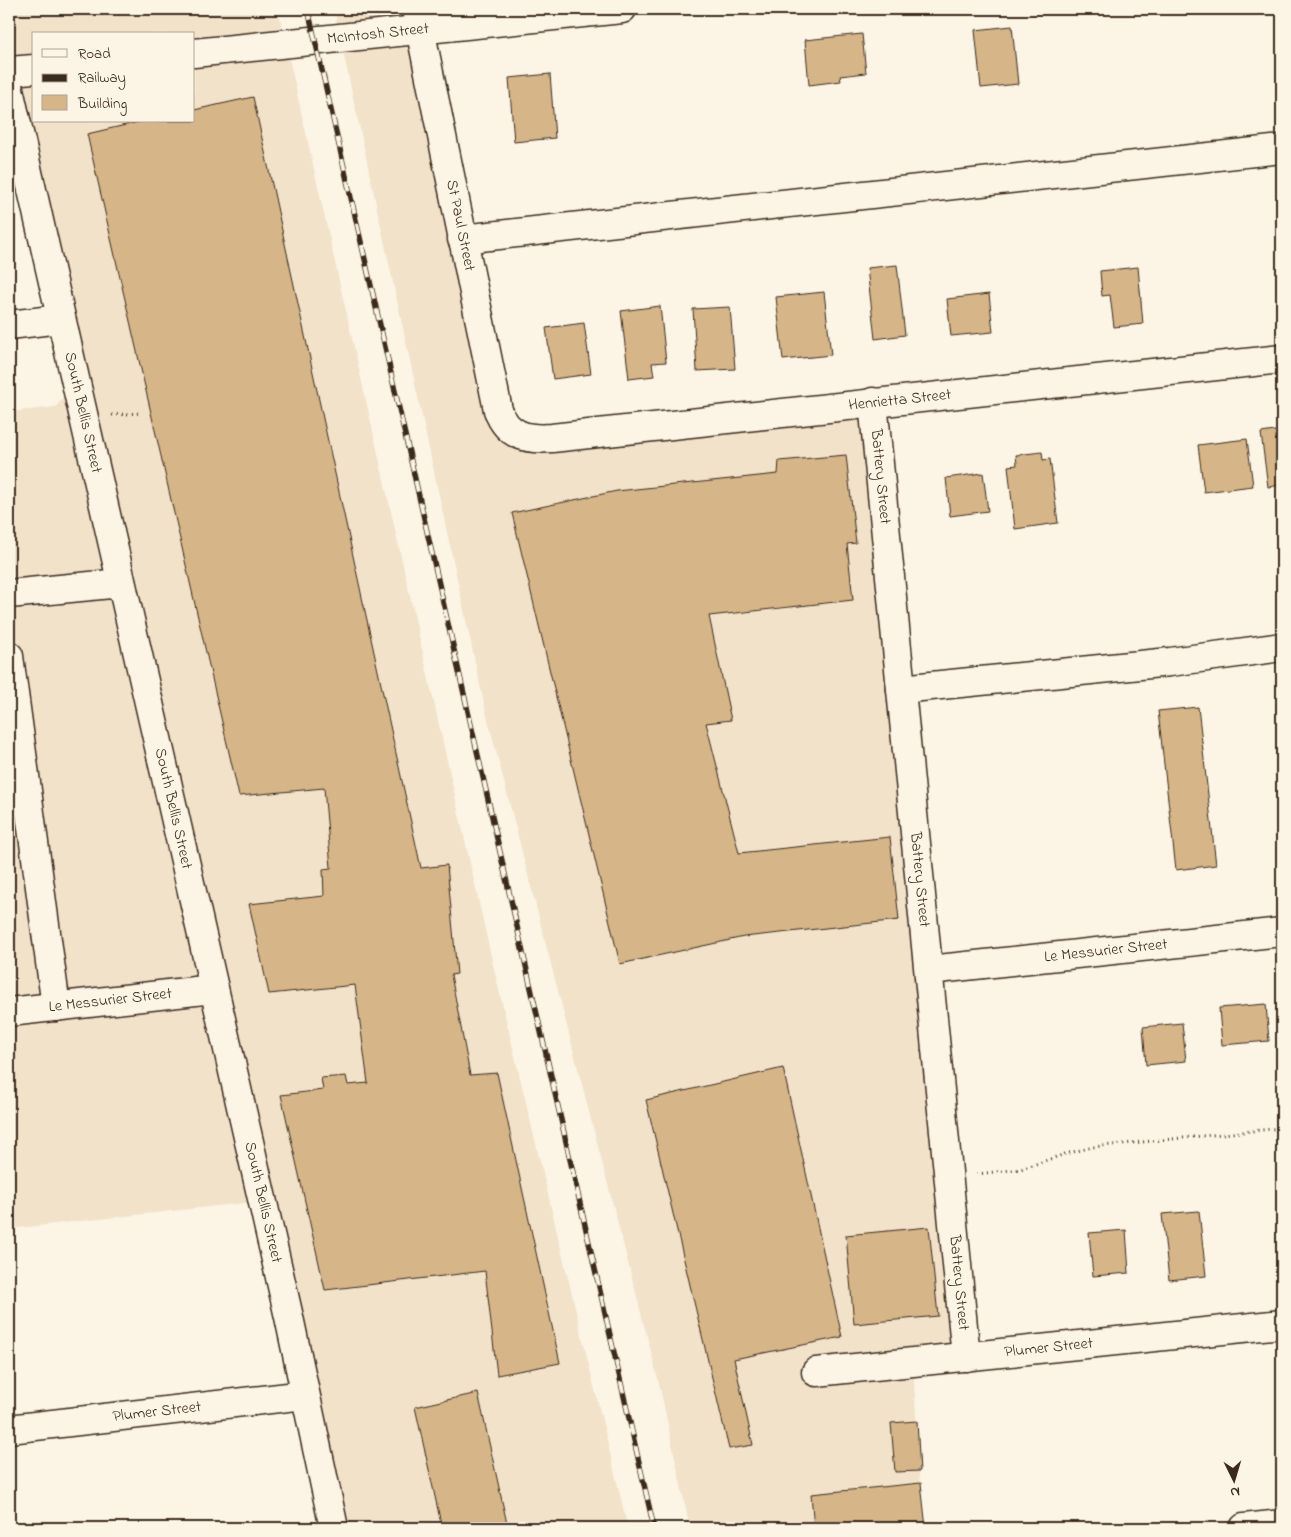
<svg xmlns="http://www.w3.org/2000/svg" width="1291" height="1537" font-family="'Indie Flower',sans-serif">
<rect width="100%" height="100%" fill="#fcf5e5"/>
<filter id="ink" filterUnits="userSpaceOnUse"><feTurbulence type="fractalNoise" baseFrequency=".02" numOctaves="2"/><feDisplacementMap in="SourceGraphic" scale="10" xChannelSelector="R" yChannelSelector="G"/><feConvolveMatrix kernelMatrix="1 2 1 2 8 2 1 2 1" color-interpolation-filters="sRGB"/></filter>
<g filter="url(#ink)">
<path fill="#f1e2c9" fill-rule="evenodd" d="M 9,9 L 278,9 L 493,965 L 628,1528 L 334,1528 L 262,1201 L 9,1229 L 9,412 L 56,407 L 75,381 L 9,89 ZM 34,34 L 194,34 L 194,121 L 34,121 Z
M 334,9 L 579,9 L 421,31 L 512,431 L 873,402 L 966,1357 L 913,1361 L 922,1528 L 690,1528 L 659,1383 L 485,708 Z"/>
<path fill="#d6b689" stroke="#3b2a1e" d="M 1012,26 L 1018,84 L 981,88 L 975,30 Z
M 862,34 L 866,73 L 840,76 L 841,81 L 809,85 L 805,40 Z
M 550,74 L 555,138 L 514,142 L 509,78 Z
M 253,97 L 421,868 L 447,865 L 457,974 L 451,975 L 470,1075 L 497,1073 L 560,1363 L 497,1375 L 485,1271 L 325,1290 L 281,1095 L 323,1090 L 321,1078 L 346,1076 L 348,1085 L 368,1083 L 355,985 L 269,994 L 249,904 L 324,896 L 323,869 L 331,868 L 324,788 L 239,796 L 87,134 L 143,121 L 194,121 L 194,110 Z
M 897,265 L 905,335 L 875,339 L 867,268 Z
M 1138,267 L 1143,324 L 1114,327 L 1110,295 L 1102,296 L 1100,271 Z
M 824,292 L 831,355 L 783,360 L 776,297 Z
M 989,294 L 993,332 L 951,336 L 947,299 Z
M 660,306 L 666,362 L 652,363 L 654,376 L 629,379 L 621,311 Z
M 730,307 L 735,369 L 697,371 L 693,309 Z
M 584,323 L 591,374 L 553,379 L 546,328 Z
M 1282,430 L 1282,485 L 1268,487 L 1261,433 Z
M 1247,439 L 1253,486 L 1204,492 L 1198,445 Z
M 1042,452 L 1043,460 L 1050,459 L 1058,523 L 1015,529 L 1008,466 L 1017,465 L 1016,455 Z
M 846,455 L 856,543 L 847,544 L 853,600 L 709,616 L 731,720 L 706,723 L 739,853 L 890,837 L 899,920 L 744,937 L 620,964 L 512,513 L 617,491 L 778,474 L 779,461 Z
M 983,473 L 988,511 L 950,516 L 946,478 Z
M 1278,550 L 1282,550 L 1282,582 Z
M 1198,707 L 1216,865 L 1176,870 L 1158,711 Z
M 1266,1004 L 1269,1041 L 1222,1045 L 1219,1008 Z
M 1182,1023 L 1186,1061 L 1146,1065 L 1143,1027 Z
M 783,1068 L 842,1337 L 734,1359 L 753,1445 L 729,1449 L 646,1100 Z
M 1199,1211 L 1206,1276 L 1169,1280 L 1162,1214 Z
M 929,1227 L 938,1316 L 854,1324 L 846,1235 Z
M 1126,1230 L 1129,1273 L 1093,1276 L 1089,1233 Z
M 478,1393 L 508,1528 L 442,1528 L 415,1407 Z
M 917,1421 L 920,1471 L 895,1472 L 891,1423 Z
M 921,1483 L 926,1528 L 814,1528 L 811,1494 Z"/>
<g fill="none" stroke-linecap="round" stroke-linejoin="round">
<g stroke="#3b2a1e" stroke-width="31">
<g id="minor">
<path id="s1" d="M 416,9 L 498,410 C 507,436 527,440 552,438 L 1282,359"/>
<path id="s2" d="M 194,53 L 622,9"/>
<path d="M 9,71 L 34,69"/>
<path id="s3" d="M 9,89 L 289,1317 L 334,1528"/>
<path d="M 462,239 L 1282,149"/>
<path d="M 9,325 L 61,319"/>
<path id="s4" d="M 873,402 L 966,1357"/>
<path d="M 9,594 L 121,583"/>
<path d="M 9,656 L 56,1007"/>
<path d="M 901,689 L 1170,662 L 1282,647"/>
<path id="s5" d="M 929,970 L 1282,932"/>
<path id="s6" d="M 9,1012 L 213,989"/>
<path id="s7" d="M 816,1372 L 1282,1324"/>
<path id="s8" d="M 9,1429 L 305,1395"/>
<path d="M 1244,1528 L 1282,1524"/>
</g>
</g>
<path stroke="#3b2a1e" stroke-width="3" stroke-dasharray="1 4" stroke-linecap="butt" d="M 112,415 L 140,413
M 977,1174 L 1021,1169 L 1065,1154 L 1093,1147 L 1282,1128"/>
<use href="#minor" stroke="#fcf5e5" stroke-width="28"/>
<g stroke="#3b2a1e" stroke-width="5.5">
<path id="rail" d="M 308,9 L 654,1528"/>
</g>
<use href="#rail" stroke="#fcf5e5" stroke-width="4" stroke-dasharray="11" stroke-linecap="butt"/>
</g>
</g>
<g text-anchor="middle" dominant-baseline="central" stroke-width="4" stroke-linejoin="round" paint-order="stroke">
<g font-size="16" fill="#3b2a1e" stroke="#fcf5e5">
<text stroke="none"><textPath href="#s2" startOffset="185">McIntosh Street</textPath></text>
<text stroke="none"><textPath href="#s1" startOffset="221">St Paul Street</textPath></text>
<text stroke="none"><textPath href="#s1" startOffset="826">Henrietta Street</textPath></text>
<text stroke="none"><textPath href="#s3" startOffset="332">South Bellis Street</textPath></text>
<text stroke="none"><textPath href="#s4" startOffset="75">Battery Street</textPath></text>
<text stroke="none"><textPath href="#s3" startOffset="738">South Bellis Street</textPath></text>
<text stroke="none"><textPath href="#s4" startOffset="480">Battery Street</textPath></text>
<text stroke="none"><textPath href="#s5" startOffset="178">Le Messurier Street</textPath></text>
<text stroke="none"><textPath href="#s6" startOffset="102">Le Messurier Street</textPath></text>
<text stroke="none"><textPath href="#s3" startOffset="1142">South Bellis Street</textPath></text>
<text stroke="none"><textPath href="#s4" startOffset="885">Battery Street</textPath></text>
<text stroke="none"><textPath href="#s7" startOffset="234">Plumer Street</textPath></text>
<text stroke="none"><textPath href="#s8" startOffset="149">Plumer Street</textPath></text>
</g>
</g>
<rect width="1291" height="1537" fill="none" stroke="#fcf5e5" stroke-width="30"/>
<rect x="15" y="15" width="1261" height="1507" fill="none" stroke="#3b2a1e" stroke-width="2" filter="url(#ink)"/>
<rect x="32" y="32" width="162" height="90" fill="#fcf5e5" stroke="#afa495"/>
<rect x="42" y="49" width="25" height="8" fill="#fcf5e5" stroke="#afa495"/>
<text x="78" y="58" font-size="15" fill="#3b2a1e">Road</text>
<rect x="42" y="74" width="25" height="8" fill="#3b2a1e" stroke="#afa495"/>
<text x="78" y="82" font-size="15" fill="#3b2a1e">Railway</text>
<rect x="42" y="95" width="25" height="15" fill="#d6b689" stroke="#afa495"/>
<text x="78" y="108" font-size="15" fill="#3b2a1e">Building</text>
<g transform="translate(1234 1480) rotate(175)" stroke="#fcf5e5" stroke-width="4" paint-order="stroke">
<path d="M0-4L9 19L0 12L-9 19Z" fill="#3b2a1e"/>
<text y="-8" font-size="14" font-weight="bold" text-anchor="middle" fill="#3b2a1e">N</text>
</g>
</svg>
